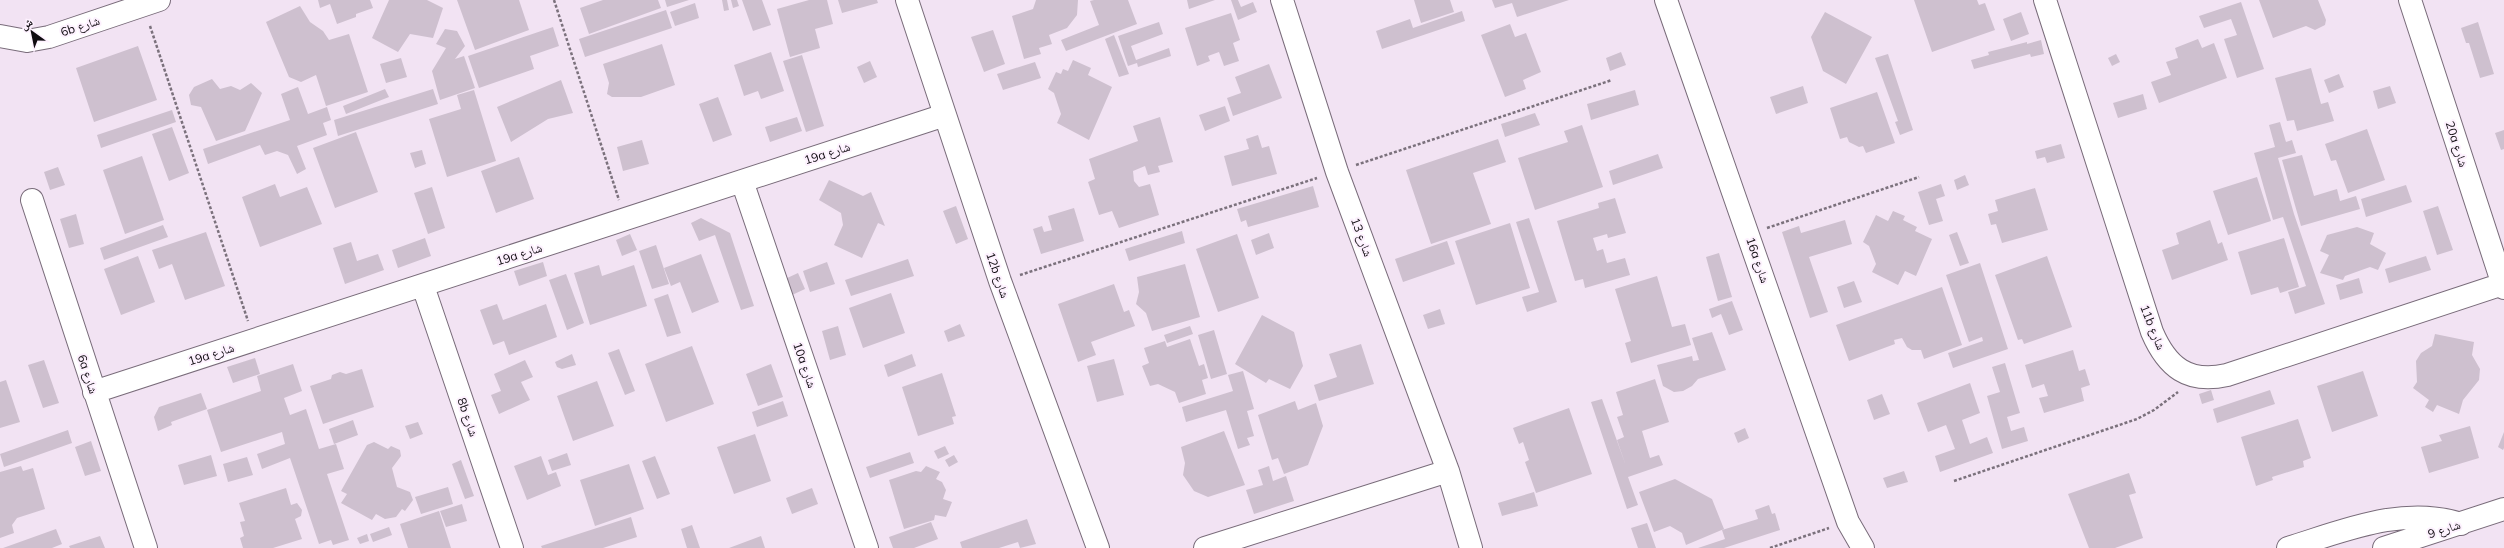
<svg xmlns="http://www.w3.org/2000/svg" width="2504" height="548" font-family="Mulish,'Noto Naskh Arabic',sans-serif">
<rect width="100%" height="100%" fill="#f2e3f3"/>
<path fill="#cec0cf" d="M 318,0 L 370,0 L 373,8 L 356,14 L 356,17 L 337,24 L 330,4 L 320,8 Z
M 389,0 L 427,0 L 443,8 L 433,38 L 410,34 L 398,52 L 372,38 Z
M 457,0 L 519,0 L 529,30 L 475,50 Z
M 603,0 L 658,0 L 661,8 L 589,34 L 580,8 Z
M 665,0 L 689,0 L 667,7 Z
M 722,0 L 727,0 L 729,10 L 724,11 Z
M 731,0 L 737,0 L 739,6 L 733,8 Z
M 742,0 L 762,0 L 771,25 L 753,31 Z
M 809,0 L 827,0 L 833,24 L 815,29 L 820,48 L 790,57 L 777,9 Z
M 838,0 L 877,0 L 878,3 L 842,13 Z
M 1036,0 L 1078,0 L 1077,15 L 1067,28 L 1049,35 L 1052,44 L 1039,48 L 1041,54 L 1024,59 L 1012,16 L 1033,9 Z
M 1094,0 L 1128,0 L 1137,24 L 1066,51 L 1061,40 L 1099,25 L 1090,1 Z
M 1187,0 L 1215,0 L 1189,9 Z
M 1231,0 L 1238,0 L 1241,7 L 1253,2 L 1257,12 L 1238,20 Z
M 1414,0 L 1450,0 L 1454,12 L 1421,23 Z
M 1492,0 L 1569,0 L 1517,17 L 1512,3 L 1495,8 Z
M 1914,0 L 1977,0 L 1979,5 L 1985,3 L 1995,30 L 1932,52 Z
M 2259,0 L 2318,0 L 2326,20 L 2325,25 L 2315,30 L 2306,26 L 2273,38 Z
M 2241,2 L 2264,69 L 2237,78 L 2224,39 L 2237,35 L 2231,19 L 2204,28 L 2199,16 Z
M 695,3 L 699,18 L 675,26 L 670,12 Z
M 300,6 L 310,22 L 323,31 L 329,40 L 349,34 L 368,92 L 326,106 L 316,75 L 301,82 L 289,77 L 266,22 Z
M 666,10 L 672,28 L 585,57 L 579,39 Z
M 1462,11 L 1465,21 L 1382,49 L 1376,31 L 1410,19 L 1413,28 Z
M 1825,12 L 1872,37 L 1846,84 L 1823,71 L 1811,37 Z
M 2021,12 L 2029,34 L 2011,41 L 2003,19 Z
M 1231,13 L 1240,40 L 1233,43 L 1239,61 L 1224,66 L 1219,52 L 1208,56 L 1210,61 L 1197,66 L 1185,28 Z
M 1159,22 L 1163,34 L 1131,46 L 1136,60 L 1169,48 L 1171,56 L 1138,67 L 1137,63 L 1128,66 L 1118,36 Z
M 2478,22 L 2494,74 L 2480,78 L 2469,43 L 2466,43 L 2461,28 Z
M 1510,24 L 1515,37 L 1526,33 L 1541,72 L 1523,80 L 1526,89 L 1505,97 L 1481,35 Z
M 553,27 L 559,46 L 530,56 L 534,69 L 479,88 L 468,56 Z
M 445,29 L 457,31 L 465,46 L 455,59 L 464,56 L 475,88 L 440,100 L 432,71 L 446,48 L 436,44 Z
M 993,30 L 1005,64 L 984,72 L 971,37 Z
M 1114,35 L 1129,74 L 1119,77 L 1105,39 Z
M 2198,39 L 2202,48 L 2214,43 L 2227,78 L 2159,103 L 2151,82 L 2171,75 L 2166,62 L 2178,58 L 2175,48 Z
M 2041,40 L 2044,54 L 2031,57 L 2030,54 L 1974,69 L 1971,60 L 1989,55 L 1988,52 L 2027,42 L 2027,44 Z
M 662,44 L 675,85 L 641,97 L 612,97 L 607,94 L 609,83 L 603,64 Z
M 138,46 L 157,100 L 94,122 L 76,68 Z
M 771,52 L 784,91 L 761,99 L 758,91 L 744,96 L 734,65 Z
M 1621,52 L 1626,65 L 1610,71 L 1606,58 Z
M 1888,54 L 1913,130 L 1900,135 L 1895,122 L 1898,121 L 1875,58 Z
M 2116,54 L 2120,62 L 2112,66 L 2108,58 Z
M 802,55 L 824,126 L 806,132 L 783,61 Z
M 401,58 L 407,77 L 386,83 L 380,64 Z
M 1073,60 L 1091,68 L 1088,75 L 1112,87 L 1089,140 L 1057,123 L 1061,114 L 1054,93 L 1048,89 L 1056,72 L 1061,74 L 1063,69 L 1068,71 Z
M 870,61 L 877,77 L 864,83 L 857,67 Z
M 1035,62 L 1041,78 L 1003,90 L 997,74 Z
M 1269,64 L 1282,98 L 1233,116 L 1227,98 L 1241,93 L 1235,77 Z
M 2311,68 L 2321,104 L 2328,102 L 2334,121 L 2297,131 L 2294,120 L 2287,121 L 2275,78 Z
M 2339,74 L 2344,87 L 2329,93 L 2324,80 Z
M 212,79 L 220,89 L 231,86 L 240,90 L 251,83 L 262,93 L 245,131 L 216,141 L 201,107 L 191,105 L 189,95 L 194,87 Z
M 561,80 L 573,113 L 548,119 L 511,142 L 497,107 Z
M 1803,86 L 1808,103 L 1776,114 L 1770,97 Z
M 2390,86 L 2396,103 L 2378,109 L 2373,91 Z
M 298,87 L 308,114 L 327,107 L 331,120 L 323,123 L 327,135 L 297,146 L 306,169 L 297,174 L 288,155 L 277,151 L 265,155 L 260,145 L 208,164 L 203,149 L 290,120 L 281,94 Z
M 385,89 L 389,97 L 346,114 L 343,106 Z
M 433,89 L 438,104 L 338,136 L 334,120 Z
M 474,90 L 496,161 L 447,177 L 429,119 L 461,109 L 457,95 Z
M 1635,90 L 1639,105 L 1591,120 L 1587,104 Z
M 1877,92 L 1895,143 L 1866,153 L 1863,146 L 1859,147 L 1849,142 L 1847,137 L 1840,139 L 1830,108 Z
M 2143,94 L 2147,109 L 2118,118 L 2113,103 Z
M 718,97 L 732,135 L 713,142 L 699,104 Z
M 1225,106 L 1230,121 L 1205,131 L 1199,115 Z
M 172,110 L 176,122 L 101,148 L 97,135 Z
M 1535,113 L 1540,125 L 1505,137 L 1501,124 Z
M 797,117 L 802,131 L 770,142 L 765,127 Z
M 1160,117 L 1173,162 L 1158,166 L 1160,172 L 1148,175 L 1145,166 L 1133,171 L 1134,181 L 1139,187 L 1150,184 L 1159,215 L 1119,228 L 1112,211 L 1099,215 L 1088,182 L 1095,179 L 1089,159 L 1138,141 L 1133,126 Z
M 2280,122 L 2286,142 L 2292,140 L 2296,153 L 2278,158 L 2294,214 L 2325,304 L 2295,314 L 2288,292 L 2306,286 L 2283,217 L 2273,220 L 2254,153 L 2275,147 L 2269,125 Z
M 1582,125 L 1603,187 L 1535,210 L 1518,158 L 1568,142 L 1564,131 Z
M 172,127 L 189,173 L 169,181 L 152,134 Z
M 2367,129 L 2385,180 L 2348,193 L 2336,160 L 2331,161 L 2325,144 Z
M 2504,130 L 2504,149 L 2501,150 L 2495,133 Z
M 356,132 L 378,192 L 335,208 L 313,148 Z
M 1258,135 L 1262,148 L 1269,146 L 1277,174 L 1232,186 L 1224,156 L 1249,149 L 1246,139 Z
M 1498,139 L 1506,162 L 1473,173 L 1491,224 L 1431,244 L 1406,170 Z
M 642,140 L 649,164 L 623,171 L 617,147 Z
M 2061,144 L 2065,158 L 2047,163 L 2045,157 L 2037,159 L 2035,151 Z
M 422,150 L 426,164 L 415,168 L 410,153 Z
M 1658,154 L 1663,168 L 1613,185 L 1609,171 Z
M 2302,155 L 2314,196 L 2337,189 L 2340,201 L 2356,196 L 2360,209 L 2301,226 L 2282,160 Z
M 142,156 L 164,220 L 125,234 L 103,170 Z
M 519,157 L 534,199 L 496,213 L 481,171 Z
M 58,167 L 65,185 L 50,190 L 44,172 Z
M 1965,175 L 1969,185 L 1957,190 L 1954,180 Z
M 2257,177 L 2271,221 L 2228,235 L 2213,191 Z
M 829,180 L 863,196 L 871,192 L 885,226 L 878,223 L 862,258 L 834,245 L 843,225 L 841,213 L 819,200 Z
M 275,184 L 280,197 L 307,187 L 322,224 L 260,247 L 242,197 Z
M 1941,184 L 1945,196 L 1936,199 L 1943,221 L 1929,225 L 1918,192 Z
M 2406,185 L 2412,202 L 2366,217 L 2361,199 Z
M 1313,186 L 1319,207 L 1248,227 L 1246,220 L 1241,222 L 1237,209 Z
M 432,187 L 445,228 L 428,234 L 414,193 Z
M 2035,188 L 2048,230 L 2002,243 L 1996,224 L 1991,225 L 1988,214 L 1998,211 L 1995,200 Z
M 1615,198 L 1626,233 L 1608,238 L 1607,234 L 1593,238 L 1597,251 L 1603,249 L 1607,263 L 1625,258 L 1630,275 L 1585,288 L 1583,279 L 1575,281 L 1557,221 L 1599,208 L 1598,203 Z
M 956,206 L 968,239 L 956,244 L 943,211 Z
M 2438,206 L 2453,250 L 2437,255 L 2423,211 Z
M 1074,208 L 1084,241 L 1041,254 L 1033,229 L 1042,226 L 1044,232 L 1052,230 L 1048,216 Z
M 1893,211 L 1905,216 L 1903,220 L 1917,227 L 1915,231 L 1932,239 L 1916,276 L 1905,271 L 1898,285 L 1872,272 L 1876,264 L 1869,246 L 1863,242 L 1876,215 L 1888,221 Z
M 76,214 L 84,244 L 69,248 L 60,219 Z
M 701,218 L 730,233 L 754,306 L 741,310 L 715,235 L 699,241 L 691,223 Z
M 1529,218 L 1557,302 L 1527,312 L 1522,297 L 1539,292 L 1516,222 Z
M 1845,220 L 1852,244 L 1809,257 L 1828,312 L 1810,318 L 1782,232 L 1799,226 L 1801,233 Z
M 2210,220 L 2218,244 L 2222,242 L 2228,260 L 2172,280 L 2162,250 L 2179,244 L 2176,233 Z
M 1510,223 L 1530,288 L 1476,305 L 1455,241 Z
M 163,225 L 168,237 L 104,260 L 100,248 Z
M 2357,227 L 2374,233 L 2370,244 L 2386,253 L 2378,270 L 2370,267 L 2345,276 L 2343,280 L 2320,273 L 2329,255 L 2320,251 L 2327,235 Z
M 1182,231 L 1185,243 L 1129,261 L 1125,249 Z
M 206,232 L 225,286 L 185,300 L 172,264 L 159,269 L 152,250 Z
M 1957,232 L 1969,263 L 1960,266 L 1949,235 Z
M 1269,233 L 1274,248 L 1256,255 L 1251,240 Z
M 630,234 L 637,250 L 622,256 L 616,240 Z
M 1237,234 L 1259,298 L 1218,312 L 1196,249 Z
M 425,238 L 431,256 L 398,268 L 392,250 Z
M 2284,238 L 2299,287 L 2280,293 L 2278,287 L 2251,295 L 2238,252 Z
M 1447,241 L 1455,264 L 1403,282 L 1395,259 Z
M 351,242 L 357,261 L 378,254 L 384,270 L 345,284 L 333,248 Z
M 656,245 L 669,284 L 652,289 L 639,251 Z
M 1719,253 L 1732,297 L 1718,301 L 1706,257 Z
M 701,254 L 719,302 L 692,313 L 680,282 L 671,286 L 664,268 Z
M 138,256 L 155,302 L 121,315 L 104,269 Z
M 2047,256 L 2072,327 L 2024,344 L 2022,339 L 2018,340 L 1995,275 Z
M 2426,256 L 2431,270 L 2389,283 L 2385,269 Z
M 908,259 L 914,276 L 851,296 L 845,280 Z
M 543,262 L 547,276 L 519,286 L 514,271 Z
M 827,262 L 835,284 L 810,292 L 803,271 Z
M 1980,263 L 2008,349 L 1953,368 L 1948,353 L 1983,341 L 1982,337 L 1969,342 L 1946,275 Z
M 1185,264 L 1200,317 L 1152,331 L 1146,313 L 1136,304 L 1139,292 L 1137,277 Z
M 599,265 L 602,276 L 634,265 L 647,306 L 590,325 L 574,273 Z
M 798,273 L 805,289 L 792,295 L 785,279 Z
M 566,274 L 584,323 L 567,330 L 549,280 Z
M 1657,276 L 1672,327 L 1685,324 L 1691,345 L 1631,363 L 1625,343 L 1631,341 L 1615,289 Z
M 2359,278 L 2363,293 L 2340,300 L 2336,285 Z
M 1854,281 L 1862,302 L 1844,308 L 1837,287 Z
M 1114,284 L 1124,312 L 1129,310 L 1135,326 L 1091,342 L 1096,355 L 1078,362 L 1058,304 Z
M 1942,287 L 1962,345 L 1924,359 L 1921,350 L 1912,350 L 1907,347 L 1902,338 L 1894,340 L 1895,344 L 1849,361 L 1836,325 Z
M 891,293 L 905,333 L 863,348 L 849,308 Z
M 668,294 L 681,333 L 667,337 L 654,299 Z
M 1732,301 L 1743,330 L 1729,335 L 1721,314 L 1712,318 L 1709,309 Z
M 497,304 L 503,320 L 546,304 L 557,337 L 509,355 L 504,341 L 493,345 L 480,310 Z
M 1440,309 L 1445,324 L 1428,329 L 1423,315 Z
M 1262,315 L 1294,332 L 1303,366 L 1290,389 L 1269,379 L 1266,383 L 1235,364 Z
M 960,324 L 965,336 L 948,342 L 944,331 Z
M 838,326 L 846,355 L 830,360 L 822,331 Z
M 1190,326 L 1193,334 L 1167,343 L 1164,335 Z
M 1214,330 L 1227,374 L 1211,379 L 1198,335 Z
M 1712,332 L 1726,370 L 1698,379 L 1692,386 L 1683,391 L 1674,392 L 1663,386 L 1657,365 L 1692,356 L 1693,361 L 1699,360 L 1692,338 Z
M 2435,334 L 2474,342 L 2472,355 L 2480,369 L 2479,380 L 2463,400 L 2459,414 L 2437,405 L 2433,412 L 2425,407 L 2429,400 L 2413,388 L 2417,382 L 2416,361 L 2421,353 L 2432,346 Z
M 1190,339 L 1199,366 L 1204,364 L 1208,378 L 1202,380 L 1206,394 L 1179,403 L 1175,392 L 1158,384 L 1150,386 L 1142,366 L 1149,363 L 1144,348 L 1165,341 L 1167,347 Z
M 1361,344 L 1374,384 L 1319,401 L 1314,385 L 1337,377 L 1329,354 Z
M 692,346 L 714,404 L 666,422 L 645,364 Z
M 619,349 L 635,391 L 625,395 L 608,353 Z
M 2073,350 L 2079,371 L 2085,369 L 2090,385 L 2081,388 L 2084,401 L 2044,413 L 2039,398 L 2048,396 L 2044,384 L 2032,388 L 2025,365 Z
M 572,354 L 576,365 L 562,369 L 557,367 L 555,362 Z
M 912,354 L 916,366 L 888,377 L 884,365 Z
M 255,358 L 260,374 L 233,383 L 227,367 Z
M 1114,359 L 1124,395 L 1097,402 L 1087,366 Z
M 44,360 L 59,403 L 43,408 L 28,365 Z
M 525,360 L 533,377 L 521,382 L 530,400 L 499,414 L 491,395 L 501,391 L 494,374 Z
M 2005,363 L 2020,413 L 2007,417 L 2011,431 L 2024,427 L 2028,441 L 2002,449 L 1987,396 L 2000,392 L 1992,367 Z
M 293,364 L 302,391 L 284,398 L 290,415 L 306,409 L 319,449 L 336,444 L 344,469 L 327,474 L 349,540 L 333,545 L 331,540 L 319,544 L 290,458 L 262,469 L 257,454 L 285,444 L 282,432 L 221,452 L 207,410 L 261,391 L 257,376 Z
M 771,364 L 783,397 L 758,406 L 746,374 Z
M 362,369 L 374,407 L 323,424 L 310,386 L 331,379 L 332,375 L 340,372 L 346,374 Z
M 1243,371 L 1254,409 L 1247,411 L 1254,436 L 1247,438 L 1250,445 L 1238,449 L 1226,410 L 1186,422 L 1182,407 L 1233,391 L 1228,375 Z
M 2363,371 L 2378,416 L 2332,432 L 2317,386 Z
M 942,373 L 956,416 L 952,417 L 954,424 L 918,436 L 902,387 Z
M 1655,379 L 1669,422 L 1642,431 L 1650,458 L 1659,455 L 1663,465 L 1628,477 L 1638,505 L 1627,509 L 1591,402 L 1602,399 L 1626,466 L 1617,440 L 1624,437 L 1617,417 L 1623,415 L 1616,392 Z
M 6,380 L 20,422 L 0,428 L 0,382 Z
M 597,381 L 614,426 L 573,441 L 557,396 Z
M 1970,383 L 1980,413 L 1962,420 L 1970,444 L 1987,437 L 1993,453 L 1940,472 L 1935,456 L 1955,449 L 1946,425 L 1928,432 L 1917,403 Z
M 2211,390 L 2214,400 L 2202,404 L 2199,394 Z
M 2270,390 L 2275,404 L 2217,423 L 2213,409 Z
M 201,393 L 207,409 L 171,422 L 172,425 L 158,431 L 154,417 L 159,407 Z
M 1882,394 L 1890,414 L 1874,420 L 1867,400 Z
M 783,401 L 788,416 L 757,427 L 752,412 Z
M 1295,401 L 1298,410 L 1316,403 L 1323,426 L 1308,465 L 1284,474 L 1278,458 L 1272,460 L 1258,415 Z
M 1569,408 L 1592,474 L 1536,493 L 1525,462 L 1529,460 L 1523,442 L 1519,444 L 1513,428 Z
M 2298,419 L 2311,458 L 2303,461 L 2304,467 L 2272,477 L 2273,480 L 2256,486 L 2241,437 Z
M 353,420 L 358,435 L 334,444 L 329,429 Z
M 418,422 L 423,434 L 410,439 L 405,426 Z
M 2470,426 L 2479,458 L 2429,473 L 2421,447 L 2442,441 L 2439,435 Z
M 1745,428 L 1749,438 L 1738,443 L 1734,433 Z
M 68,430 L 72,443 L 4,467 L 0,454 Z
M 1224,431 L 1245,485 L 1208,497 L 1194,491 L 1183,475 L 1185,463 L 1181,447 Z
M 2504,432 L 2504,448 L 2503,450 L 2498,447 Z
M 755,434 L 771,481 L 734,494 L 717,447 Z
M 91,441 L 101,471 L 85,476 L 75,447 Z
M 374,442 L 388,449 L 391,446 L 400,450 L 401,456 L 392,468 L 397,487 L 410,492 L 413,500 L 405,511 L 402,509 L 396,517 L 385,519 L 376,514 L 372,520 L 341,503 L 347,494 L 341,491 L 367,445 Z
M 945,446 L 949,454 L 938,459 L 934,451 Z
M 910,452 L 914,463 L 870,478 L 866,467 Z
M 567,453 L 571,465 L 552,471 L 548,460 Z
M 211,455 L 217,476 L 184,485 L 178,465 Z
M 954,455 L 958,462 L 949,467 L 945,460 Z
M 541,456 L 548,475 L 556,472 L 561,486 L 527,500 L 514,466 Z
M 655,456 L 670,494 L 657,499 L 642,461 Z
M 247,457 L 253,475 L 228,482 L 223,464 Z
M 461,460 L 474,496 L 465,499 L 452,464 Z
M 629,464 L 644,509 L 595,526 L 580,480 Z
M 21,466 L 23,471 L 33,468 L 45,509 L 17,518 L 12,525 L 14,533 L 0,538 L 0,472 Z
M 926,466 L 940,472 L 936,479 L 942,482 L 946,490 L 943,499 L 952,502 L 946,517 L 935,515 L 934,520 L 904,529 L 889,480 L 916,471 L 921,472 Z
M 1269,466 L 1273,481 L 1286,476 L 1294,501 L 1254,514 L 1246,490 L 1263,485 L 1258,470 Z
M 1904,471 L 1908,482 L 1887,488 L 1883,478 Z
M 2129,473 L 2136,493 L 2129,495 L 2143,538 L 2115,548 L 2089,548 L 2068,494 Z
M 1675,479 L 1712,499 L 1724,529 L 1686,545 L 1682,533 L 1670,526 L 1654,532 L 1639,492 Z
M 448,487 L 453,504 L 421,514 L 415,497 Z
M 286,488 L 291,505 L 297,503 L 302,510 L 301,516 L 295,519 L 302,539 L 273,548 L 243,548 L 240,538 L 244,536 L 240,522 L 245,521 L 239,503 Z
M 812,488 L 818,504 L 792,514 L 786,498 Z
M 1534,492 L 1538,506 L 1502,516 L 1498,503 Z
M 462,504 L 467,521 L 446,527 L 440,511 Z
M 1769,505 L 1772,514 L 1775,513 L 1780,530 L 1724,548 L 1698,548 L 1725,539 L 1722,530 L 1758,519 L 1755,510 Z
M 439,511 L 451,548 L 408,548 L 400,524 Z
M 631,517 L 637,537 L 603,548 L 542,548 L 541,546 Z
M 1027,519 L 1036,544 L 1020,548 L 1018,542 L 999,548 L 962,548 L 960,542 Z
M 931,522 L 938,539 L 914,548 L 893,548 L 889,537 Z
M 1647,523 L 1656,548 L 1638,548 L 1631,528 Z
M 692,525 L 700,548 L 687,548 L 681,529 Z
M 389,527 L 392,535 L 373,542 L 370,534 Z
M 56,529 L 62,544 L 52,548 L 3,548 Z
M 367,534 L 369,541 L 360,544 L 357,538 Z
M 100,536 L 105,548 L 70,548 L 69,546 Z
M 761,536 L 765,548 L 729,548 Z"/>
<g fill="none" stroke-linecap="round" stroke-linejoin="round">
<g stroke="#796c7a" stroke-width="24">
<path id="minor" d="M 907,0 L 1000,281 L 1098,548
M 1282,0 L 1337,172 L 1448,471 L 1471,548
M 1666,0 L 1848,522 L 1863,548
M 2045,0 L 2152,332 C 2167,367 2188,384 2227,375 L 2503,284
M 2410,0 L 2504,288
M 0,36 L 27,41 L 49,37 L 159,0
M 742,181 L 867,548
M 32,200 L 146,548
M 423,286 L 512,548
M 94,392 L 945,115
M 1205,548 L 1448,471
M 2288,548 C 2343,531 2404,505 2461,524
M 2384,548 L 2504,509"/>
</g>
<path stroke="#7b717c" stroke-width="2.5" stroke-dasharray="3 2" stroke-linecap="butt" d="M 554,0 L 619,200
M 150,26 L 248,321
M 1356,165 L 1612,80
M 1767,228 L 1919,177
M 1020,275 L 1317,178
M 1954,481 L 2137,419 L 2154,410 L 2178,392
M 1770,548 L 1829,528"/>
<use href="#minor" stroke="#fff" stroke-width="22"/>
</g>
<g text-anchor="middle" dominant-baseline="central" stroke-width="4" stroke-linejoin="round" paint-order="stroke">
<g font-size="12" fill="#100c11" stroke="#fdf1fe">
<text transform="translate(80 26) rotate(-18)">6b شارع</text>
<text transform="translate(2457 144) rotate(72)">20a شارع</text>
<text transform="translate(827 153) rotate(-18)">19a شارع</text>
<text transform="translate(1362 237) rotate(70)">شارع 13</text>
<text transform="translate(519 254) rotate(-18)">19a شارع</text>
<text transform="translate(1758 260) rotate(71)">16a شارع</text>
<text transform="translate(998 275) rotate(71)">12b شارع</text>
<text transform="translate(2153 327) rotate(68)">11b شارع</text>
<text transform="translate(211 354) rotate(-18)">19a شارع</text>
<text transform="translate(805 365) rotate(71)">10a شارع</text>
<text transform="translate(88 374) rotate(72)">6a شارع</text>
<text transform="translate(468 417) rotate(71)">8b شارع</text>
<text transform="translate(2444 529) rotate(-18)">شارع 9</text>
</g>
</g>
<g transform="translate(32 32) rotate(327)" stroke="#fdf1fe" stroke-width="3" paint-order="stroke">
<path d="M0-3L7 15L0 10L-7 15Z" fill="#100c11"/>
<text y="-6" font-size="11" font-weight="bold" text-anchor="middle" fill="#100c11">ش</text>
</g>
</svg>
